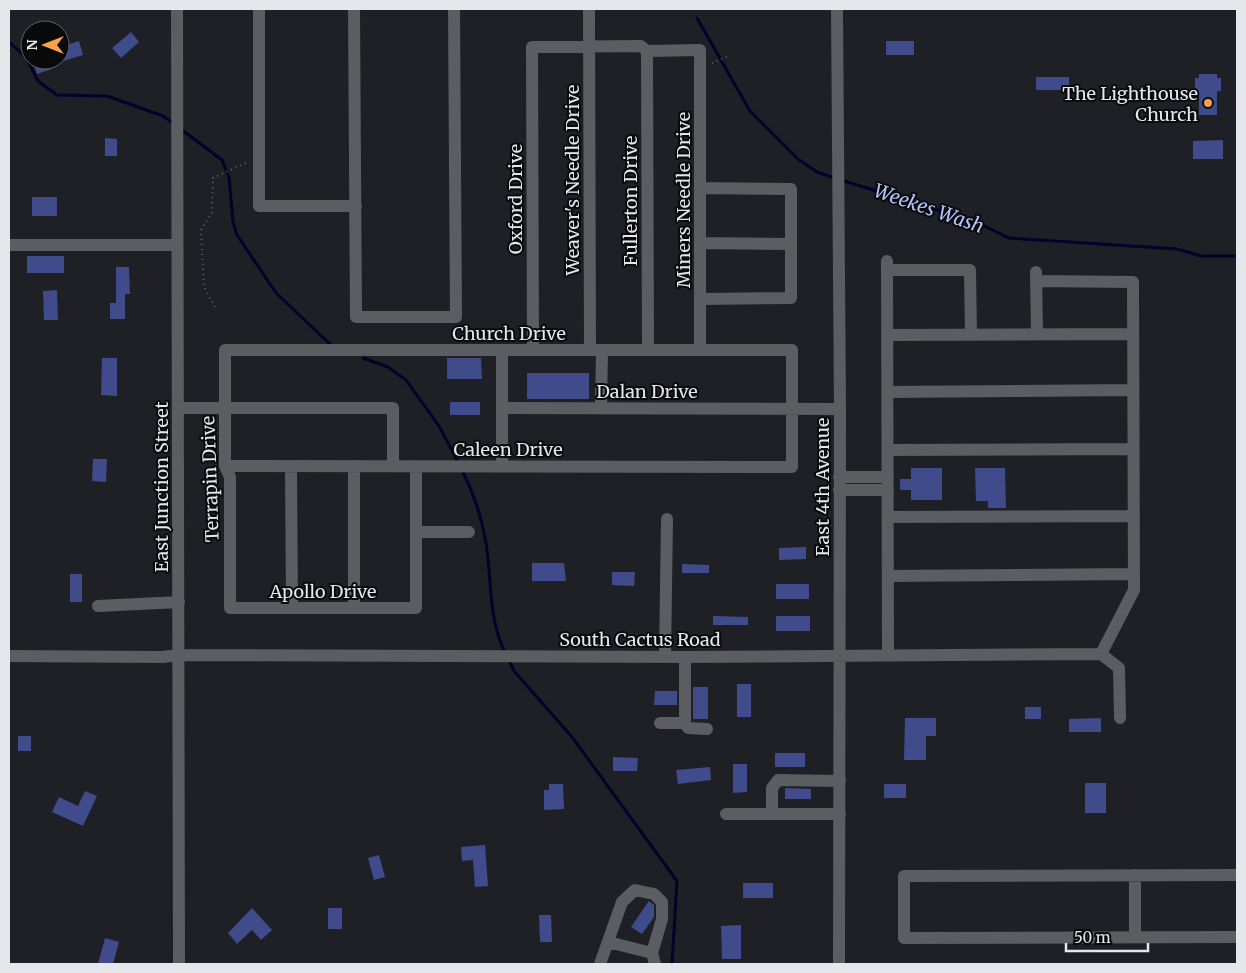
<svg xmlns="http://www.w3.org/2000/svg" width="1246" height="973" font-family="Merriweather,serif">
<rect width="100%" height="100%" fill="#1e2026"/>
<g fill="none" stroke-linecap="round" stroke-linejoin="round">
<path stroke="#04012b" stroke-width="3" d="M 697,18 L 750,111 L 798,159 L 817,172 L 835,178
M 9,42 L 26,57 L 38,81 L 57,95 L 107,96 L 163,116 L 173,123
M 182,130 L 222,160 L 229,177 L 233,222 L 237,235 L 276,293 L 331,345
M 841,180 L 976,222 L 1009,238 L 1177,249 L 1201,256 L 1237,256
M 363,358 L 388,367 L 406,380 L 439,426 L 458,462
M 462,470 C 473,492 482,518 486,543 C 492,579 488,619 505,652
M 509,660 L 514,671 L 572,737 L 677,881 L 672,964"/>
</g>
<path fill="#3f4b8b" d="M 131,32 L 139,42 L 121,58 L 112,48 Z
M 79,41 L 83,55 L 60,62 L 60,47 Z
M 886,41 L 914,41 L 914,55 L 886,55 Z
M 32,60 L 49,60 L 52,69 L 37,74 Z
M 1199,74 L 1217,74 L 1217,78 L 1221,78 L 1221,91 L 1217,91 L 1217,115 L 1199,115 L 1199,91 L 1195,92 L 1195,78 L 1199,78 Z
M 1036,77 L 1069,77 L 1069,90 L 1036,90 Z
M 105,138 L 117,139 L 117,156 L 105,156 Z
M 1223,140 L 1223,159 L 1193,159 L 1193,141 Z
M 32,197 L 57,197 L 57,216 L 32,216 Z
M 27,256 L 64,256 L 64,273 L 27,273 Z
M 116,267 L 129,267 L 130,294 L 125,294 L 125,319 L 110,319 L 110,303 L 116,303 Z
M 57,290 L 58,320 L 44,320 L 43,291 Z
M 102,358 L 117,358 L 117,396 L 101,395 Z
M 447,358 L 481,358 L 482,379 L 447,379 Z
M 527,373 L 589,373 L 589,399 L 527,399 Z
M 450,402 L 480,402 L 480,415 L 450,415 Z
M 93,459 L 107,459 L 106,482 L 92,481 Z
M 911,468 L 942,468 L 942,500 L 911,500 L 911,490 L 900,490 L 900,479 L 911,479 Z
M 975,468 L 1005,468 L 1006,508 L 988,508 L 988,501 L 976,501 Z
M 806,547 L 806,559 L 779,560 L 779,548 Z
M 532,563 L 564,563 L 566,581 L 532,581 Z
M 682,564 L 709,565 L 709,573 L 682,573 Z
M 612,572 L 635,572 L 634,586 L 612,585 Z
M 70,574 L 82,574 L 82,602 L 70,602 Z
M 776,584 L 809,584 L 809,599 L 776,599 Z
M 713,616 L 748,617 L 748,625 L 713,625 Z
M 776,616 L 810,616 L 810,631 L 776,631 Z
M 737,684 L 751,684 L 751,717 L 737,717 Z
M 693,687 L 708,687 L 708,719 L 693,719 Z
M 655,691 L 677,691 L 677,705 L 654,705 Z
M 1025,707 L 1041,707 L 1041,719 L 1025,719 Z
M 905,718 L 936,718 L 936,736 L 926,736 L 926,760 L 904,760 Z
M 1101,718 L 1101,732 L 1069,732 L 1069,719 Z
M 18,736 L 31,736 L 31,751 L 18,751 Z
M 775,753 L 805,753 L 805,767 L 775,767 Z
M 613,757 L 638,758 L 637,771 L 613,771 Z
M 733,764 L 747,764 L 747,792 L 733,793 Z
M 710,767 L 711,780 L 678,784 L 676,770 Z
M 1085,783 L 1106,783 L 1106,813 L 1085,813 Z
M 549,784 L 563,784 L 564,809 L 544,810 L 544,790 L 549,790 Z
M 884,784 L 906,784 L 906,798 L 884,798 Z
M 785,788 L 811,789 L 811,799 L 785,799 Z
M 85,791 L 97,796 L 83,826 L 52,812 L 59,797 L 78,806 Z
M 485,845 L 488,886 L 475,887 L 473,860 L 462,861 L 461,847 Z
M 379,855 L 385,877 L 374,880 L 368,858 Z
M 743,883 L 773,883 L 773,898 L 743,898 Z
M 649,901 L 654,905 L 654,917 L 642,934 L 631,927 Z
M 252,908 L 272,930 L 261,940 L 252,930 L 237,944 L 228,933 Z
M 328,908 L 342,908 L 342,929 L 328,929 Z
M 539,915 L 551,915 L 552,942 L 540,942 Z
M 741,925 L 741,959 L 722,959 L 721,926 Z
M 105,938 L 119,942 L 113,964 L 98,964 Z"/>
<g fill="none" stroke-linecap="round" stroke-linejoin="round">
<path stroke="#616368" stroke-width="2" stroke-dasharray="1 4" stroke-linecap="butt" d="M 712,63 L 728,56
M 215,307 L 204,287 L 201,230 L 212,213 L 213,178 L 248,162"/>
<path stroke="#5c5d60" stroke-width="12" d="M 177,9 L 179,964
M 259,9 L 259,206 L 356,206
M 354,9 L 356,317 L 456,317 L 454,9
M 589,9 L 590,350
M 837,9 L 840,409 L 839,964
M 647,51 L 648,350
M 700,243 L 791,244
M 9,245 L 177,245
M 887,261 L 888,655
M 887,270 L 970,270 L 971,335
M 1036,272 L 1037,334
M 1037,281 L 1133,282 L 1134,590 L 1101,654
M 700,299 L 791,298 L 791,189 L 700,188
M 888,335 L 1133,334
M 533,350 L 532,47 L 641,46 L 647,51 L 700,50 L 700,350
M 888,392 L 1133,390
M 178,408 L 393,408 L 393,466
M 502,408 L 840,409
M 601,408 L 602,350
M 888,450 L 1133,449
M 225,466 L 792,467 L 792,350 L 225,350 L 225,466 L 230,477 L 230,608 L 416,608 L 416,466
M 291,466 L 292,608
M 354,466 L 354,608
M 502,466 L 502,350
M 839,477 L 888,477
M 839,490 L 888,490
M 888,517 L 1134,516
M 416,532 L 469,532
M 888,576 L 1134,574
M 98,606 L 179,602
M 1101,654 L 1119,668 L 1120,718
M 9,656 L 162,657 L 179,655 L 685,657 L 1101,654
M 665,657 L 667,519
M 660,723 L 685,723 L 688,728 L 707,729
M 685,723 L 685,657
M 726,814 L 840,814
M 772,814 L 772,788 L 778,780 L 840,781
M 1237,875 L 904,876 L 904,938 L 1237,937
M 1135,937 L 1135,875
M 608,942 L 652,953
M 600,964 L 622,902 L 635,890 L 654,894 L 662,902 L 662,919 L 652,953 L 655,964"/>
</g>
<circle fill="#f8a14a" stroke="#090a0c" stroke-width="2" cx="1208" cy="103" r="5"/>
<g text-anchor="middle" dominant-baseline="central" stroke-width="4" stroke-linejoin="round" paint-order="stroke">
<g font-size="18" fill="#e5e7eb" stroke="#090a0c" text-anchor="end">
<text x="1198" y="93">The Lighthouse<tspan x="1198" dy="21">Church</tspan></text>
</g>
<g font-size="18" fill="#e5e7eb" stroke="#090a0c">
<text transform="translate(572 180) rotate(-90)">Weaver's Needle Drive</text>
<text transform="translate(515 199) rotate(-90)">Oxford Drive</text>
<text transform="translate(683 200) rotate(-90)">Miners Needle Drive</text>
<text transform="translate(630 201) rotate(-90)">Fullerton Drive</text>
<text x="509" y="333">Church Drive</text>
<text x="647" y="391">Dalan Drive</text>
<text x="508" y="449">Caleen Drive</text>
<text transform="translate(210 479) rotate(-92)">Terrapin Drive</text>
<text transform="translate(161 487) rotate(-90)">East Junction Street</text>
<text transform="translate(822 487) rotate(-90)">East 4th Avenue</text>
<text x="323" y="591">Apollo Drive</text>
<text x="640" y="639">South Cactus Road</text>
</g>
<g font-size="19" font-style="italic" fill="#b6c5fe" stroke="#090a0c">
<text transform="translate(929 208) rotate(19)">Weekes Wash</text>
</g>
</g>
<rect width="1246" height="973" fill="none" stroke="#e5e7eb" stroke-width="20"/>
<g transform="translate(45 45) rotate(270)"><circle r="24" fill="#090a0c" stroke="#616265"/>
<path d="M0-4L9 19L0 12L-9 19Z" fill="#f8a14a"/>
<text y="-8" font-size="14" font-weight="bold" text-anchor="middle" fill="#e5e7eb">N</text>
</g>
<path d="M1066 943v8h82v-8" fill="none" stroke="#e5e7eb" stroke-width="2.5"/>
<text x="1074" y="943" font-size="15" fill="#e5e7eb" stroke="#090a0c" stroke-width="4" paint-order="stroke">50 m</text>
</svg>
